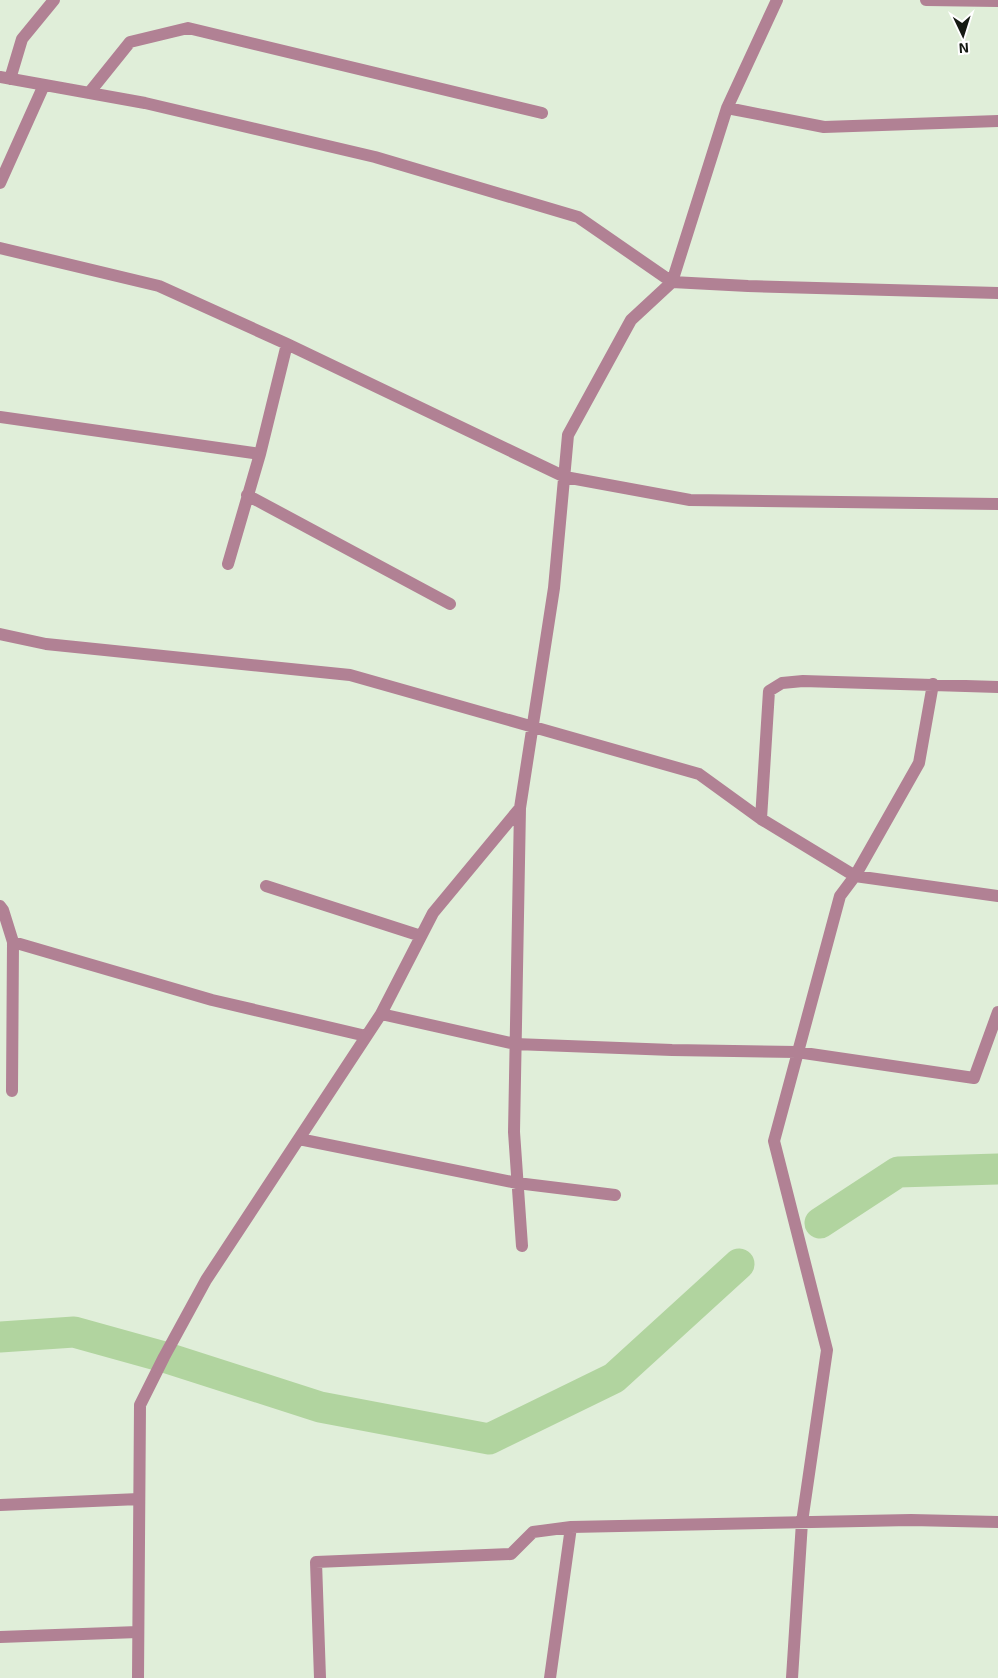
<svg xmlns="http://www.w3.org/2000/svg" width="998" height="1678" font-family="'Exo 2',sans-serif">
<rect width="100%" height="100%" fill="#e0eed9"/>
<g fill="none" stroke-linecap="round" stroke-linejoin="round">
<path stroke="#b1d49f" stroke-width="31" d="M 820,1223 L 898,1172 L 998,1169
M 0,1337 L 74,1332 L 164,1357 L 320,1407 L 489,1439 L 614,1378 L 739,1264"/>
<path stroke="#b18194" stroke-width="12" d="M 926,0 L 998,1
M 0,77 L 145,103 L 375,157 L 578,217 L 672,282 L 748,286 L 998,293
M 10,79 L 22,39 L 54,0
M 89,93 L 130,42 L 188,28 L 542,113
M 727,108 L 824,127 L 998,121
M 0,183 L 44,85
M 0,248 L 159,286 L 287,344 L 565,477 L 690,500 L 998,504
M 0,417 L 260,454
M 247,495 L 450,604
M 228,564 L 260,454 L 287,344
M 0,634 L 46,644 L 350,675 L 699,774 L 761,819 L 855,876 L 998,896
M 761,819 L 769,691 L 782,683 L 803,681 L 998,687
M 266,886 L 421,936
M 0,906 L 3,910 L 13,942 L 12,1091
M 13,942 L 212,1000 L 366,1036
M 381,1014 L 515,1044 L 672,1050 L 797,1052 L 974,1078 L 998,1012
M 299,1139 L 517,1183 L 615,1195
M 522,1246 L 514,1132 L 520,808 L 554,588 L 568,435 L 631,320 L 672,282 L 727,108 L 777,0
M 0,1505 L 139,1499
M 0,1637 L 138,1632
M 138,1678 L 140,1405 L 164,1357 L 206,1280 L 381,1014 L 433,913 L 520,808
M 320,1678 L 316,1562 L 511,1554 L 533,1532 L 571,1527 L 911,1520 L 998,1522
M 550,1678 L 571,1527
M 792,1678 L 802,1522 L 827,1350 L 774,1141 L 840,896 L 855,876 L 919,763 L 933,684"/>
</g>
<g transform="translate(963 35) rotate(176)" stroke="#ffffff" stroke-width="4" paint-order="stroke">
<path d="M0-4L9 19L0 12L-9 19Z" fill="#151a13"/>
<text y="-8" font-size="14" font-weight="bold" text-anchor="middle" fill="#151a13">N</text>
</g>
</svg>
